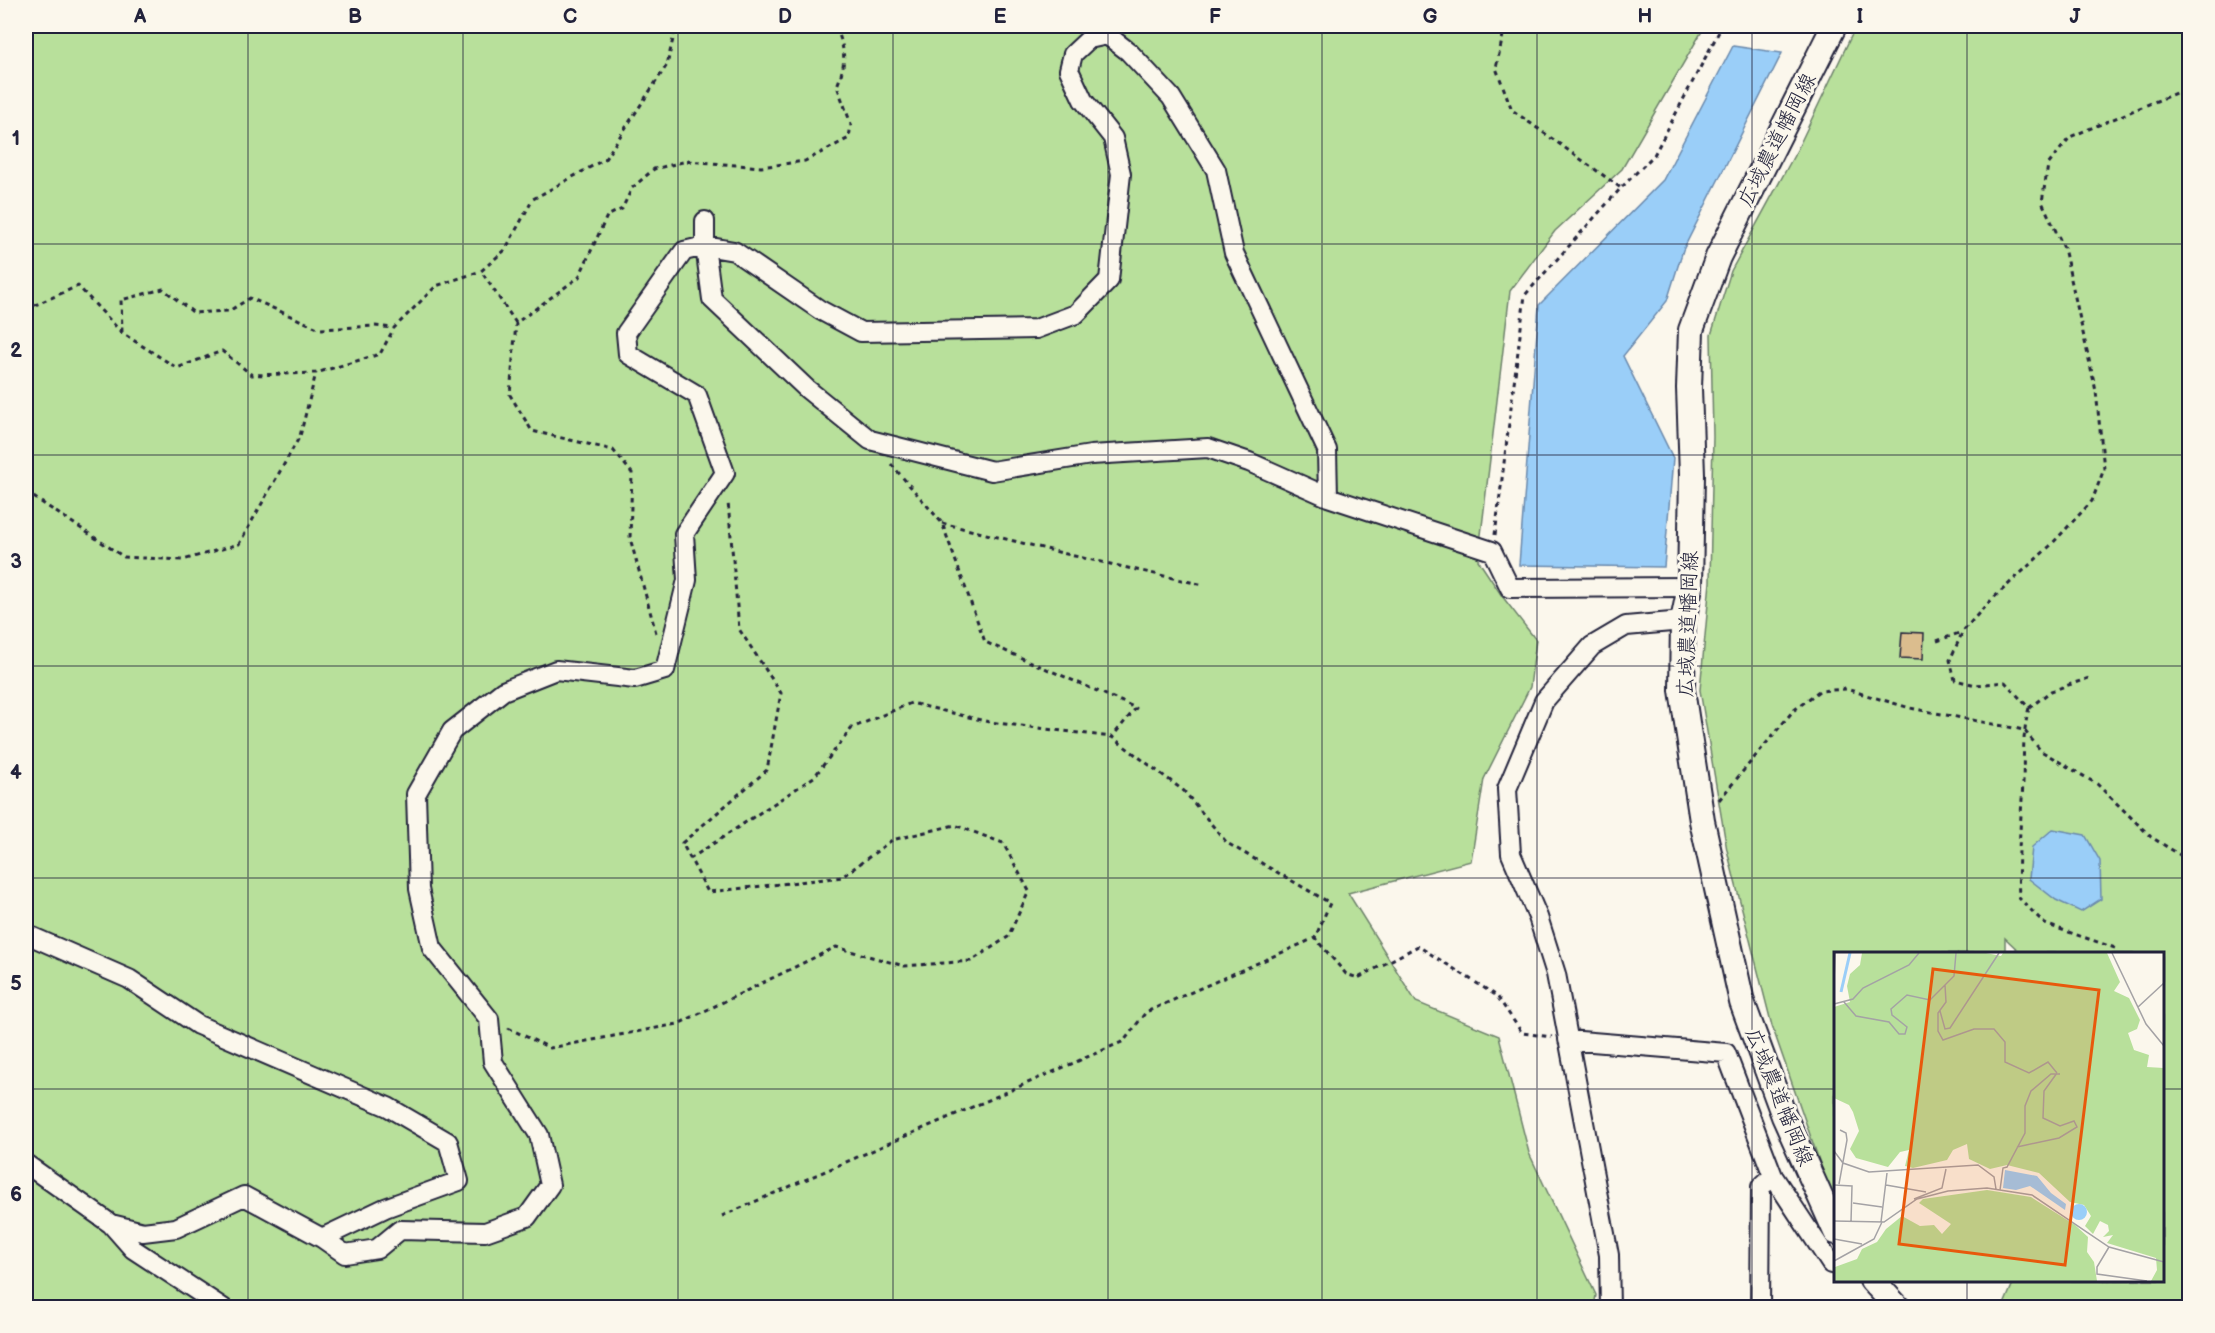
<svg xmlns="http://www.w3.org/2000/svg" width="2215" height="1333" font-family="'Balsamiq Sans','Klee One',sans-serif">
<rect width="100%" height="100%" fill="#fbf7ec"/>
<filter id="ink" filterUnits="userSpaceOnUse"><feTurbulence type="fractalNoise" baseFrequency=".0167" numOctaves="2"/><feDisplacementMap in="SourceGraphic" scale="12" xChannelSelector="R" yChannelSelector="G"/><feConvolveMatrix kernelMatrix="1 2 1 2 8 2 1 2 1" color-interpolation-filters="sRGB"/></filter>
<g filter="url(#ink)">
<path fill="#b8e09b" stroke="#6d816b" stroke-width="1.5" d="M 26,26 L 1705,26 L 1622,169 L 1555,231 L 1510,291 L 1478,560 L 1502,596 L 1536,640 L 1530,687 L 1484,779 L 1471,861 L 1348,893 L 1416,1002 L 1499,1036 L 1529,1153 L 1596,1295 L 1594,1307 L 26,1307 Z
M 1856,26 L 2189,26 L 2189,1307 L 2003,1307 L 2014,1281 L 2162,1280 L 2162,954 L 2021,953 L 2005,938 L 2005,953 L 1836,954 L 1835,1193 L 1829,1189 L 1772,1026 L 1727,850 L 1700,690 L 1710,582 L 1713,436 L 1711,335 L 1731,271 L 1797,150 Z"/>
<path fill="#9acef8" stroke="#6a89ac" stroke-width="1.5" d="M 1733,46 L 1782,53 L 1683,250 L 1667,301 L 1623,356 L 1673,458 L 1664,567 L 1519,565 L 1539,305 L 1663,180 Z
M 2053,829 L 2085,835 L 2100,861 L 2101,899 L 2081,912 L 2056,900 L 2029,879 L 2032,847 Z"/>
<path fill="#dbbd8e" stroke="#22223b" stroke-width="1.5" d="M 1902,632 L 1924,633 L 1923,659 L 1900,658 Z"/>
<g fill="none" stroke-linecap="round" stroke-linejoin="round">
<g stroke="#22223b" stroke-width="22">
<path id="street" d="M 705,221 L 705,246 L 712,299 L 807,389 L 870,440 L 992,471 L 1091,455 L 1208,448 L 1249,462 L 1328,497 L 1492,551 L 1510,588 L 1690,587
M 26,934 L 129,979 L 198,1025 L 388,1107 L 448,1142 L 459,1181 L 385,1208 L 322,1238
M 1568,1040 L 1726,1053 L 1773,1176 L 1831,1264 L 1836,1265
M 26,1164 L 111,1224 L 133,1249 L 223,1308
M 111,1224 L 143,1232 L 176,1228 L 244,1196 L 322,1238 L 345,1254 L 377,1249 L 400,1230 L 485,1232 L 527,1217 L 550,1185 L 539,1135 L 493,1062 L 489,1019 L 432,948 L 419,889 L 416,794 L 452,731 L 503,691 L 556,670 L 635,679 L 665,670 L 687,580 L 684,534 L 725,473 L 697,395 L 628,354 L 626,333 L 684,251 L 705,246 L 734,251 L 820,310 L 861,332 L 1036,329 L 1076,314 L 1109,280 L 1121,174 L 1113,138 L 1083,100 L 1069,70 L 1073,54 L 1089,39 L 1107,35 L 1129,52 L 1171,97 L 1216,170 L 1234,253 L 1327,450 L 1328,497
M 1610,1308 L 1609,1255 L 1556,974 L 1538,917 L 1511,854 L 1507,789 L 1544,701 L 1592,646 L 1626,626 L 1683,621
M 1760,1308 L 1761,1187 L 1773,1176"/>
</g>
<g stroke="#22223b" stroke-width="28">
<path id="secondary" d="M 1834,26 L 1718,257 L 1691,330 L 1689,388 L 1692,475 L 1690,587 L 1683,621 L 1682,690 L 1702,821 L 1742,1002 L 1784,1116 L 1836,1232
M 1872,1280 L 1898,1308"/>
</g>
<path stroke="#22223b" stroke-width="3" stroke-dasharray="4.5 4.5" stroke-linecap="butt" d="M 987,26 L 989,29 L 1011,26
M 1505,26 L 1496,68 L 1512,110 L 1621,188
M 1788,26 L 1810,29
M 26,309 L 78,286 L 122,333 L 177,368 L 222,351 L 252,375 L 316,373 L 380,354 L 394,328 L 436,286 L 481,271
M 516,323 L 481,271 L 505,250 L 533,199 L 605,159 L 667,65 L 676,26
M 122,332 L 121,300 L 163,289 L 194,313 L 229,311 L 250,298 L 320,329 L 375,326 L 394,328
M 891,464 L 942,523 L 985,642 L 1136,708 L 1112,737 L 1184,791 L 1227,843 L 1330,903 L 1315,938 L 1346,974 L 1358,978 L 1418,946 L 1497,996 L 1522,1033 L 1552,1037
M 26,492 L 124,557 L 183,560 L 239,544 L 300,436 L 316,373
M 942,523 L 1070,555 L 1204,585
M 1495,535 L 1525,295 L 1621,188 L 1654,155 L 1722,26
M 656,633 L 630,538 L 632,473 L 613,450 L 532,431 L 510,395 L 516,323 L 579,277 L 607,216 L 622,209 L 632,188 L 654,169 L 687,161 L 761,167 L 805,161 L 849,138 L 851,124 L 837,86 C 847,61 845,50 836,26
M 1937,641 L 1962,632
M 2029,708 L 2051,691 L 2089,678
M 1719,800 L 1793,711 L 1819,691 L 1846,689 L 1910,708 L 2024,730 L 2041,751 L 2097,784 L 2151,837 L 2190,861
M 690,859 L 814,777 L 852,728 L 911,703 L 989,722 L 1112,737
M 2115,948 L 2045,924 L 2019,898 C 2017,859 2021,821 2023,782 C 2024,754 2022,735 2029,708 L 2005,682 L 1976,685 L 1955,680 L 1950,660 L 1963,631 L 1987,604 L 2050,546 L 2092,501 L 2104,469 L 2096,391 L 2064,248 L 2042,202 L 2048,165 L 2070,137 L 2190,87
M 508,1028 L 550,1048 L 678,1024 L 836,947 L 904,966 L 971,961 L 1008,937 L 1029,891 L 1003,843 L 955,825 L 892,840 L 842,877 L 708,892 L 682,843 L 767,770 L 781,693 L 739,629 L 728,502
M 722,1216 L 1124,1041 L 1146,1012 L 1315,938"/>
<use href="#street" stroke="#fbf7ec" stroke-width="18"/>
<use href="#secondary" stroke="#fbf7ec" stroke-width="24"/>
</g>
</g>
<path fill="none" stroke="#22223b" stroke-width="1.5" stroke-opacity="0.55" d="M 248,26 L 248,1308M 463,26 L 463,1308M 678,26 L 678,1308M 893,26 L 893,1308M 1108,26 L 1108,1308M 1322,26 L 1322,1308M 1537,26 L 1537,1308M 1752,26 L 1752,1308M 1967,26 L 1967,954M 26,244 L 2190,244M 26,455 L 2190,455M 26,666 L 2190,666M 26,878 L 2190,878M 26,1089 L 1836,1089M 2162,1089 L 2190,1089M 1967,1280 L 1967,1308"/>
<g text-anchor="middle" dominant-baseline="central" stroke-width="6" stroke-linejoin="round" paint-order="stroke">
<g font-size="21" fill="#22223b" stroke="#fbf7ec">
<text transform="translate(1777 140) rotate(-63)">広域農道幡岡線</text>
<text transform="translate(1688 624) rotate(-88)">広域農道幡岡線</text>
<text transform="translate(1779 1097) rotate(68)">広域農道幡岡線</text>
</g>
</g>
<g transform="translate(1834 952)">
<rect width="330" height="330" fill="#fbf7ec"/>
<path d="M 28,1 L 152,1 L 167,4 L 169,1 L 273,1 L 286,30 L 280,39 L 295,46 L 306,68 L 303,77 L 294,81 L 300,98 L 315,103 L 313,115 L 330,116 L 330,329 L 317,329 L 323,318 L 322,306 L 273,291 L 279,283 L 269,285 L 275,279 L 274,273 L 266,269 L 259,282 L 251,274 L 257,264 L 250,253 L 236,250 L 205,221 L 173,213 L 156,217 L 135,207 L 133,192 L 119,198 L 113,208 L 79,216 L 71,214 L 75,198 L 66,200 L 54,215 L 22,206 L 16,197 L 25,179 L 19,160 L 15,153 L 0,146 L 0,55 L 16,50 L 13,34 L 16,22 L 26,13 ZM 153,238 L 197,245 L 241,273 L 254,285 L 253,300 L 260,310 L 263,329 L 0,329 L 1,315 L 23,307 L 28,297 L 43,290 L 52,277 L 68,264 L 86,274 L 100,273 L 108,282 L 117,272 L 85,251 L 89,247 Z" fill="#b8e09b"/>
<path d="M 171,218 L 203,224 L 217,241 L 232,252 L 231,258 L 196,234 L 182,238 L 169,236 ZM237 260a8 8 0 1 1 16 0a8 8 0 1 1-16 0Z" fill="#9acef8"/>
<path fill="none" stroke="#9acef8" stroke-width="3" d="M 7,40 L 16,1"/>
<path fill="none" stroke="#a4a2a5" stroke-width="1.5" d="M 278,1 L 312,72 L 330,94M 0,30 L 1,1M 111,33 L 112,50 L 104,61 L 104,79 L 109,88 L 140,77 L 160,77 L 171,90 L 171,110 L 195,121 L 214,110 L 223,121M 10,50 L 22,64 L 55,70 L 65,82 L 71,82 L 73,75 L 58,63 L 57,57 L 73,43 L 96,48 L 120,24 L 122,1M 0,52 L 19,47 L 29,36 L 75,13 L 85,1M 304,55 L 330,31M 106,59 L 111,77 L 116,76 L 165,1M 183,195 L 225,186 L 243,175 L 240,169 L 226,174 L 209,166 L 210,139 L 223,121M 0,199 L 9,211 L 35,220 L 144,213 L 160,225 L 162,237M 5,232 L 13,188 L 12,181 L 6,178M 0,233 L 18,234 L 17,270M 52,233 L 92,240M 166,238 L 169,216 L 173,215 L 191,181 L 191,154 L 197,139 L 217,122 L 226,122M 80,247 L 108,236 L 112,217M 19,251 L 48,255M 0,269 L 50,270 L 83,247 L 114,239 L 153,236 L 198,243 L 275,295 L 330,310M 47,270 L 53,221M 0,287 L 28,292M 275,295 L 263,315 L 263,322 L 313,329M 0,309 L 40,287 L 48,270"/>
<path fill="#e8590c" fill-opacity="0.15" stroke="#e8590c" stroke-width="3" d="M 99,17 L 265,38 L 231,313 L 65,292 Z"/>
<rect width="330" height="330" fill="none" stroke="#22223b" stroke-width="3"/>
</g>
<rect width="2215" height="1333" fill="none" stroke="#fbf7ec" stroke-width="66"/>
<rect x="33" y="33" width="2149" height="1267" fill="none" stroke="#22223b" stroke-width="2"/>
<g font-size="20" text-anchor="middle" font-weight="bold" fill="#22223b">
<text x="140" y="23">A</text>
<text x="355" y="23">B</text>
<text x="570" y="23">C</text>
<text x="785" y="23">D</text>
<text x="1000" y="23">E</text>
<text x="1215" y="23">F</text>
<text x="1430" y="23">G</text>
<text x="1645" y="23">H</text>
<text x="1860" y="23">I</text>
<text x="2075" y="23">J</text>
<text x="16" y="145">1</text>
<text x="16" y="357">2</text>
<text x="16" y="568">3</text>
<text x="16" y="779">4</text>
<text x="16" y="990">5</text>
<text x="16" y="1201">6</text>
</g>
</svg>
